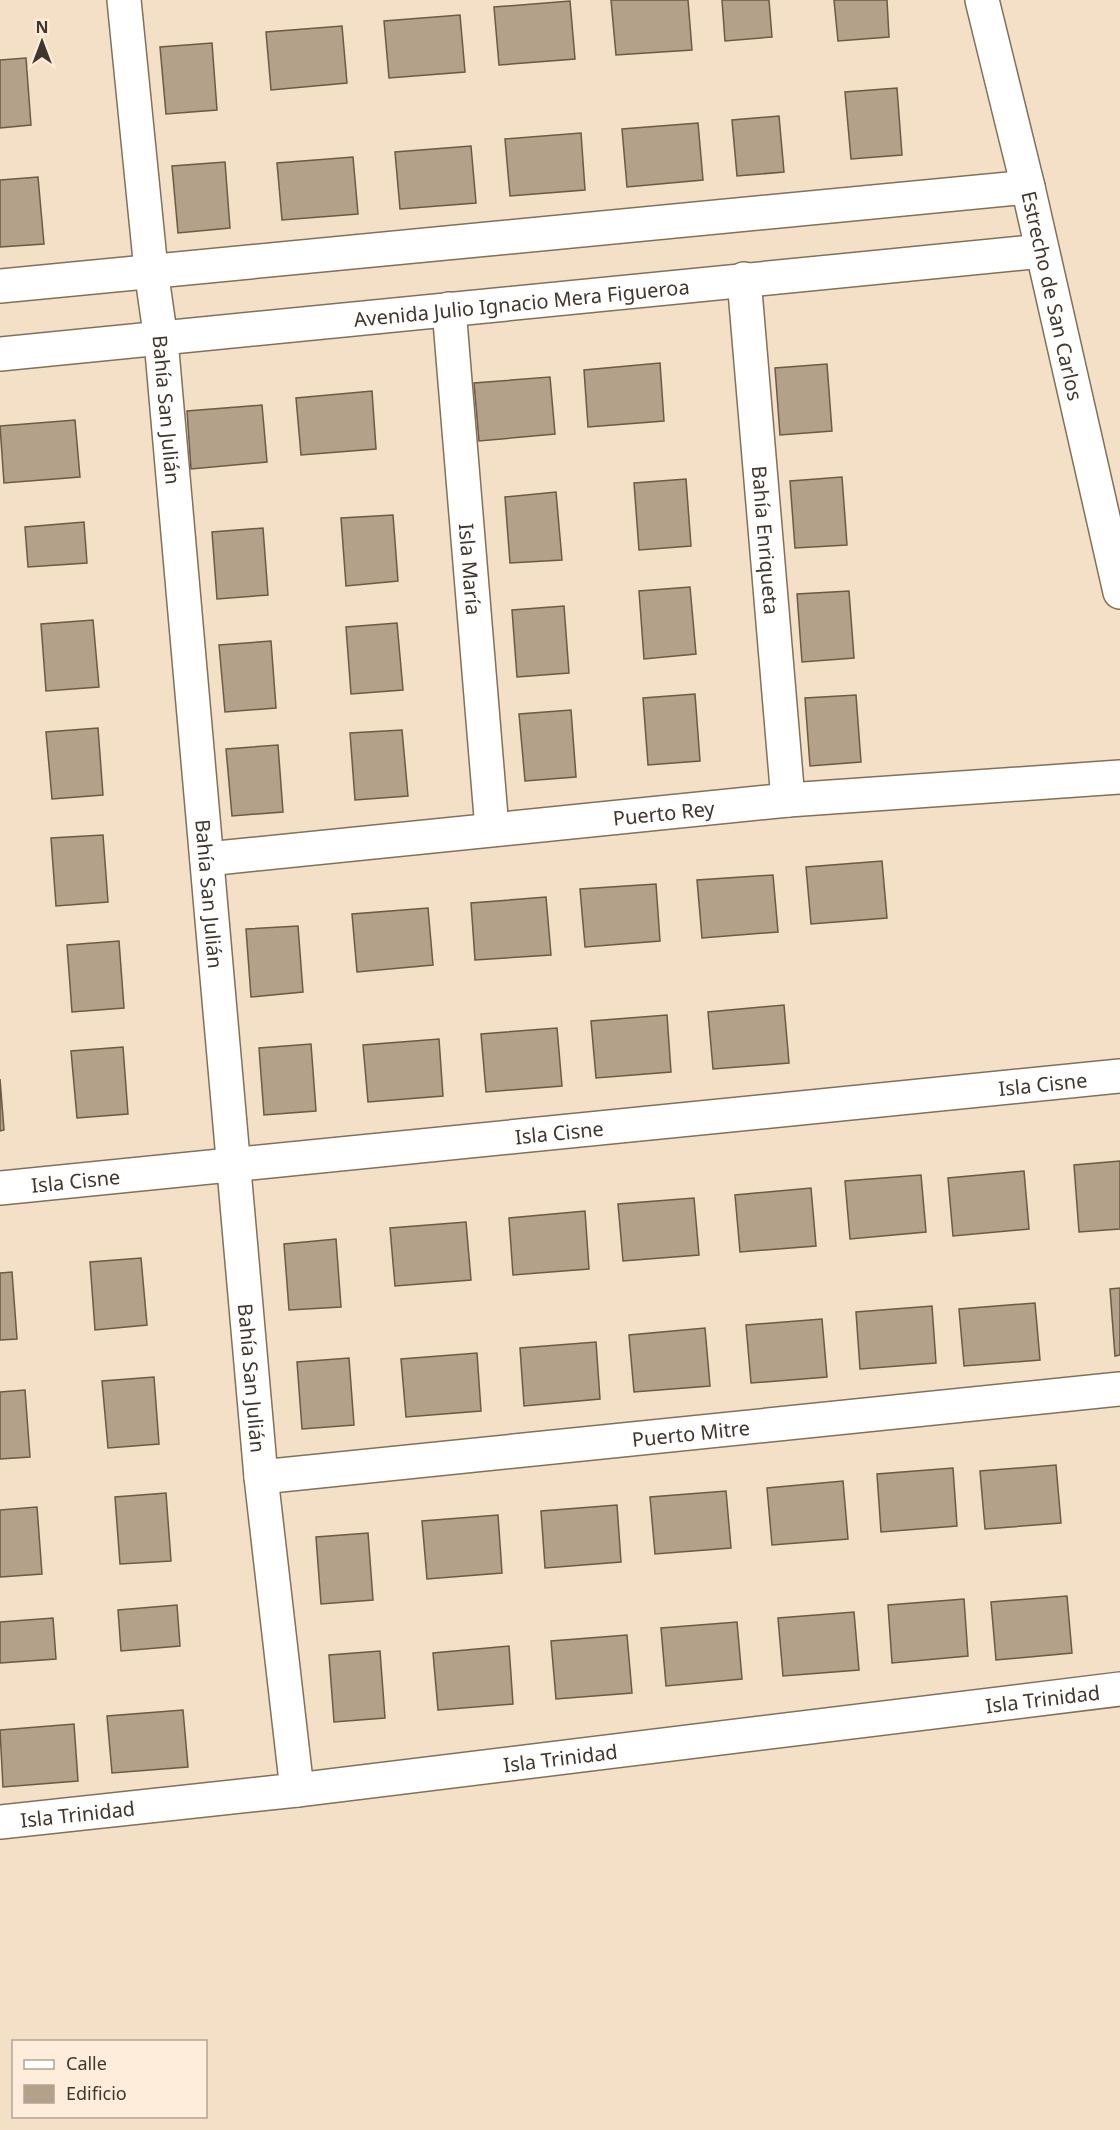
<svg xmlns="http://www.w3.org/2000/svg" width="1120" height="2130" font-family="'Noto Sans',sans-serif">
<rect width="100%" height="100%" fill="#f4dfc7"/>
<path fill="#b4a18a" stroke="#6b5a45" stroke-width="1.5" d="M 611,0 L 688,0 L 692,50 L 616,55 Z
M 722,0 L 769,0 L 772,37 L 725,41 Z
M 834,0 L 887,0 L 889,37 L 838,41 Z
M 570,1 L 575,59 L 499,65 L 494,7 Z
M 460,15 L 465,72 L 389,78 L 384,21 Z
M 342,26 L 347,83 L 271,90 L 266,32 Z
M 212,43 L 217,110 L 166,114 L 160,47 Z
M 26,58 L 31,125 L 0,128 L 0,60 Z
M 897,88 L 902,155 L 851,159 L 845,92 Z
M 779,116 L 784,172 L 737,176 L 732,120 Z
M 698,123 L 703,180 L 627,187 L 622,129 Z
M 581,133 L 585,190 L 510,196 L 505,139 Z
M 471,146 L 476,203 L 400,209 L 395,152 Z
M 353,157 L 358,214 L 282,220 L 277,163 Z
M 225,162 L 230,228 L 178,233 L 172,166 Z
M 38,177 L 44,244 L 0,247 L 0,180 Z
M 660,363 L 664,421 L 588,427 L 584,370 Z
M 827,364 L 832,431 L 780,435 L 775,368 Z
M 550,377 L 555,434 L 479,441 L 474,383 Z
M 372,391 L 376,449 L 301,455 L 296,398 Z
M 262,405 L 267,462 L 191,469 L 187,411 Z
M 75,420 L 80,477 L 4,483 L 0,426 Z
M 842,477 L 847,545 L 795,548 L 790,481 Z
M 686,479 L 691,546 L 639,550 L 634,483 Z
M 556,492 L 562,560 L 510,563 L 505,497 Z
M 393,515 L 398,581 L 346,586 L 341,518 Z
M 84,522 L 87,563 L 28,567 L 25,527 Z
M 263,528 L 268,595 L 217,599 L 212,532 Z
M 690,587 L 696,654 L 644,659 L 639,591 Z
M 849,591 L 854,658 L 802,662 L 797,594 Z
M 564,606 L 569,673 L 517,677 L 512,610 Z
M 93,620 L 99,687 L 46,691 L 41,624 Z
M 397,623 L 403,690 L 351,694 L 346,627 Z
M 271,641 L 276,708 L 225,712 L 219,645 Z
M 695,694 L 700,761 L 648,765 L 643,698 Z
M 856,695 L 861,762 L 810,766 L 805,698 Z
M 571,710 L 576,777 L 525,781 L 519,714 Z
M 98,728 L 103,795 L 52,799 L 46,732 Z
M 402,730 L 408,796 L 355,800 L 350,733 Z
M 278,745 L 283,812 L 232,816 L 226,749 Z
M 103,835 L 108,902 L 56,906 L 51,838 Z
M 882,861 L 887,918 L 811,924 L 806,867 Z
M 773,875 L 778,932 L 702,938 L 697,880 Z
M 656,884 L 660,941 L 585,947 L 580,889 Z
M 546,897 L 551,955 L 475,960 L 471,903 Z
M 428,908 L 433,965 L 357,972 L 352,914 Z
M 298,926 L 303,992 L 251,997 L 246,929 Z
M 119,941 L 124,1008 L 72,1012 L 67,945 Z
M 784,1005 L 789,1063 L 713,1069 L 708,1012 Z
M 667,1015 L 671,1072 L 596,1078 L 591,1021 Z
M 557,1028 L 562,1086 L 486,1092 L 481,1034 Z
M 439,1039 L 443,1096 L 368,1102 L 363,1045 Z
M 311,1044 L 316,1111 L 264,1115 L 259,1048 Z
M 123,1047 L 128,1114 L 77,1118 L 71,1051 Z
M 0,1079 L 4,1130 L 0,1131 Z
M 1120,1161 L 1120,1229 L 1079,1232 L 1074,1165 Z
M 1024,1171 L 1029,1229 L 953,1236 L 948,1178 Z
M 921,1175 L 926,1232 L 850,1239 L 845,1181 Z
M 811,1188 L 816,1246 L 740,1252 L 735,1195 Z
M 694,1198 L 699,1255 L 623,1261 L 618,1204 Z
M 585,1211 L 589,1269 L 513,1275 L 509,1218 Z
M 466,1222 L 471,1280 L 395,1286 L 390,1228 Z
M 336,1239 L 341,1307 L 289,1310 L 284,1244 Z
M 141,1258 L 147,1325 L 95,1330 L 90,1262 Z
M 12,1272 L 17,1339 L 0,1340 L 0,1273 Z
M 1120,1288 L 1120,1355 L 1115,1356 L 1110,1289 Z
M 1035,1303 L 1040,1360 L 964,1366 L 959,1309 Z
M 932,1306 L 936,1363 L 860,1369 L 856,1312 Z
M 822,1319 L 827,1377 L 751,1383 L 746,1325 Z
M 705,1328 L 710,1386 L 634,1392 L 629,1335 Z
M 596,1342 L 600,1399 L 524,1406 L 520,1348 Z
M 477,1353 L 481,1411 L 406,1417 L 401,1359 Z
M 349,1358 L 354,1425 L 302,1429 L 297,1362 Z
M 154,1377 L 159,1444 L 108,1448 L 102,1381 Z
M 25,1390 L 30,1457 L 0,1459 L 0,1392 Z
M 1056,1465 L 1061,1523 L 985,1529 L 980,1471 Z
M 953,1468 L 957,1526 L 881,1532 L 877,1474 Z
M 843,1481 L 848,1539 L 772,1545 L 767,1488 Z
M 726,1491 L 731,1548 L 655,1554 L 650,1497 Z
M 166,1493 L 171,1561 L 120,1564 L 115,1497 Z
M 617,1505 L 621,1562 L 545,1568 L 541,1511 Z
M 37,1507 L 42,1574 L 0,1577 L 0,1510 Z
M 498,1515 L 502,1573 L 427,1579 L 422,1521 Z
M 368,1533 L 373,1600 L 321,1604 L 316,1537 Z
M 1067,1596 L 1072,1653 L 996,1660 L 991,1602 Z
M 964,1599 L 968,1656 L 892,1663 L 888,1605 Z
M 177,1605 L 180,1646 L 121,1651 L 118,1610 Z
M 854,1612 L 859,1670 L 783,1676 L 778,1618 Z
M 53,1618 L 56,1659 L 0,1663 L 0,1622 Z
M 737,1622 L 742,1679 L 666,1686 L 661,1628 Z
M 627,1635 L 632,1693 L 556,1699 L 551,1641 Z
M 509,1646 L 513,1704 L 438,1710 L 433,1653 Z
M 380,1651 L 385,1718 L 334,1722 L 329,1655 Z
M 183,1710 L 188,1767 L 112,1773 L 107,1716 Z
M 74,1724 L 78,1781 L 3,1787 L 0,1730 Z"/>
<g fill="none" stroke-linecap="round" stroke-linejoin="round">
<g stroke="#82705b" stroke-width="36">
<g id="minor">
<path id="s1" d="M 124,0 L 151,270 L 161,340 L 261,1477 L 297,1790"/>
<path id="s2" d="M 982,0 L 1028,187 L 1120,592"/>
<path id="s3" d="M 744,279 L 788,800"/>
<path d="M 0,286 L 1028,187"/>
<path id="s4" d="M 449,309 L 492,829"/>
<path id="s5" d="M 0,354 L 1042,251"/>
<path id="s6" d="M 207,859 L 788,800 L 1120,777"/>
<path id="s7" d="M 0,1188 L 1120,1076"/>
<path id="s8" d="M 261,1477 L 1120,1389"/>
<path id="s9" d="M 0,1822 L 297,1790 L 1120,1689"/>
</g>
</g>
<use href="#minor" stroke="#fff" stroke-width="33"/>
</g>
<g text-anchor="middle" dominant-baseline="central" stroke-width="4.5" stroke-linejoin="round" paint-order="stroke">
<g font-size="20" fill="#3f362d" stroke="#feedda">
<text stroke="none"><textPath href="#s2" startOffset="304">Estrecho de San Carlos</textPath></text>
<text stroke="none"><textPath href="#s5" startOffset="524">Avenida Julio Ignacio Mera Figueroa</textPath></text>
<text stroke="none"><textPath href="#s1" startOffset="412">Bahía San Julián</textPath></text>
<text stroke="none"><textPath href="#s3" startOffset="262">Bahía Enriqueta</textPath></text>
<text stroke="none"><textPath href="#s4" startOffset="261">Isla María</textPath></text>
<text stroke="none"><textPath href="#s6" startOffset="459">Puerto Rey</textPath></text>
<text stroke="none"><textPath href="#s1" startOffset="898">Bahía San Julián</textPath></text>
<text stroke="none"><textPath href="#s7" startOffset="1048">Isla Cisne</textPath></text>
<text stroke="none"><textPath href="#s7" startOffset="562">Isla Cisne</textPath></text>
<text stroke="none"><textPath href="#s7" startOffset="76">Isla Cisne</textPath></text>
<text stroke="none"><textPath href="#s1" startOffset="1384">Bahía San Julián</textPath></text>
<text stroke="none"><textPath href="#s8" startOffset="432">Puerto Mitre</textPath></text>
<text stroke="none"><textPath href="#s9" startOffset="1050">Isla Trinidad</textPath></text>
<text stroke="none"><textPath href="#s9" startOffset="564">Isla Trinidad</textPath></text>
<text stroke="none"><textPath href="#s9" startOffset="78">Isla Trinidad</textPath></text>
</g>
</g>
<rect x="12" y="2040" width="195" height="78" fill="#feedda" stroke="#b2a495" stroke-width="1.5"/>
<rect x="24" y="2060" width="30" height="9" fill="#ffffff" stroke="#b2a495" stroke-width="1.5"/>
<text x="66" y="2070" font-size="18" fill="#3f362d">Calle</text>
<rect x="24" y="2085" width="30" height="18" fill="#b4a18a" stroke="#b2a495" stroke-width="1.5"/>
<text x="66" y="2100" font-size="18" fill="#3f362d">Edificio</text>
<g transform="translate(42 42)" stroke="#feedda" stroke-width="4.5" paint-order="stroke">
<path d="M0-4.5L10 22L0 15L-10 22Z" fill="#3f362d"/>
<text y="-9" font-size="16" font-weight="bold" text-anchor="middle" fill="#3f362d">N</text>
</g>
</svg>
